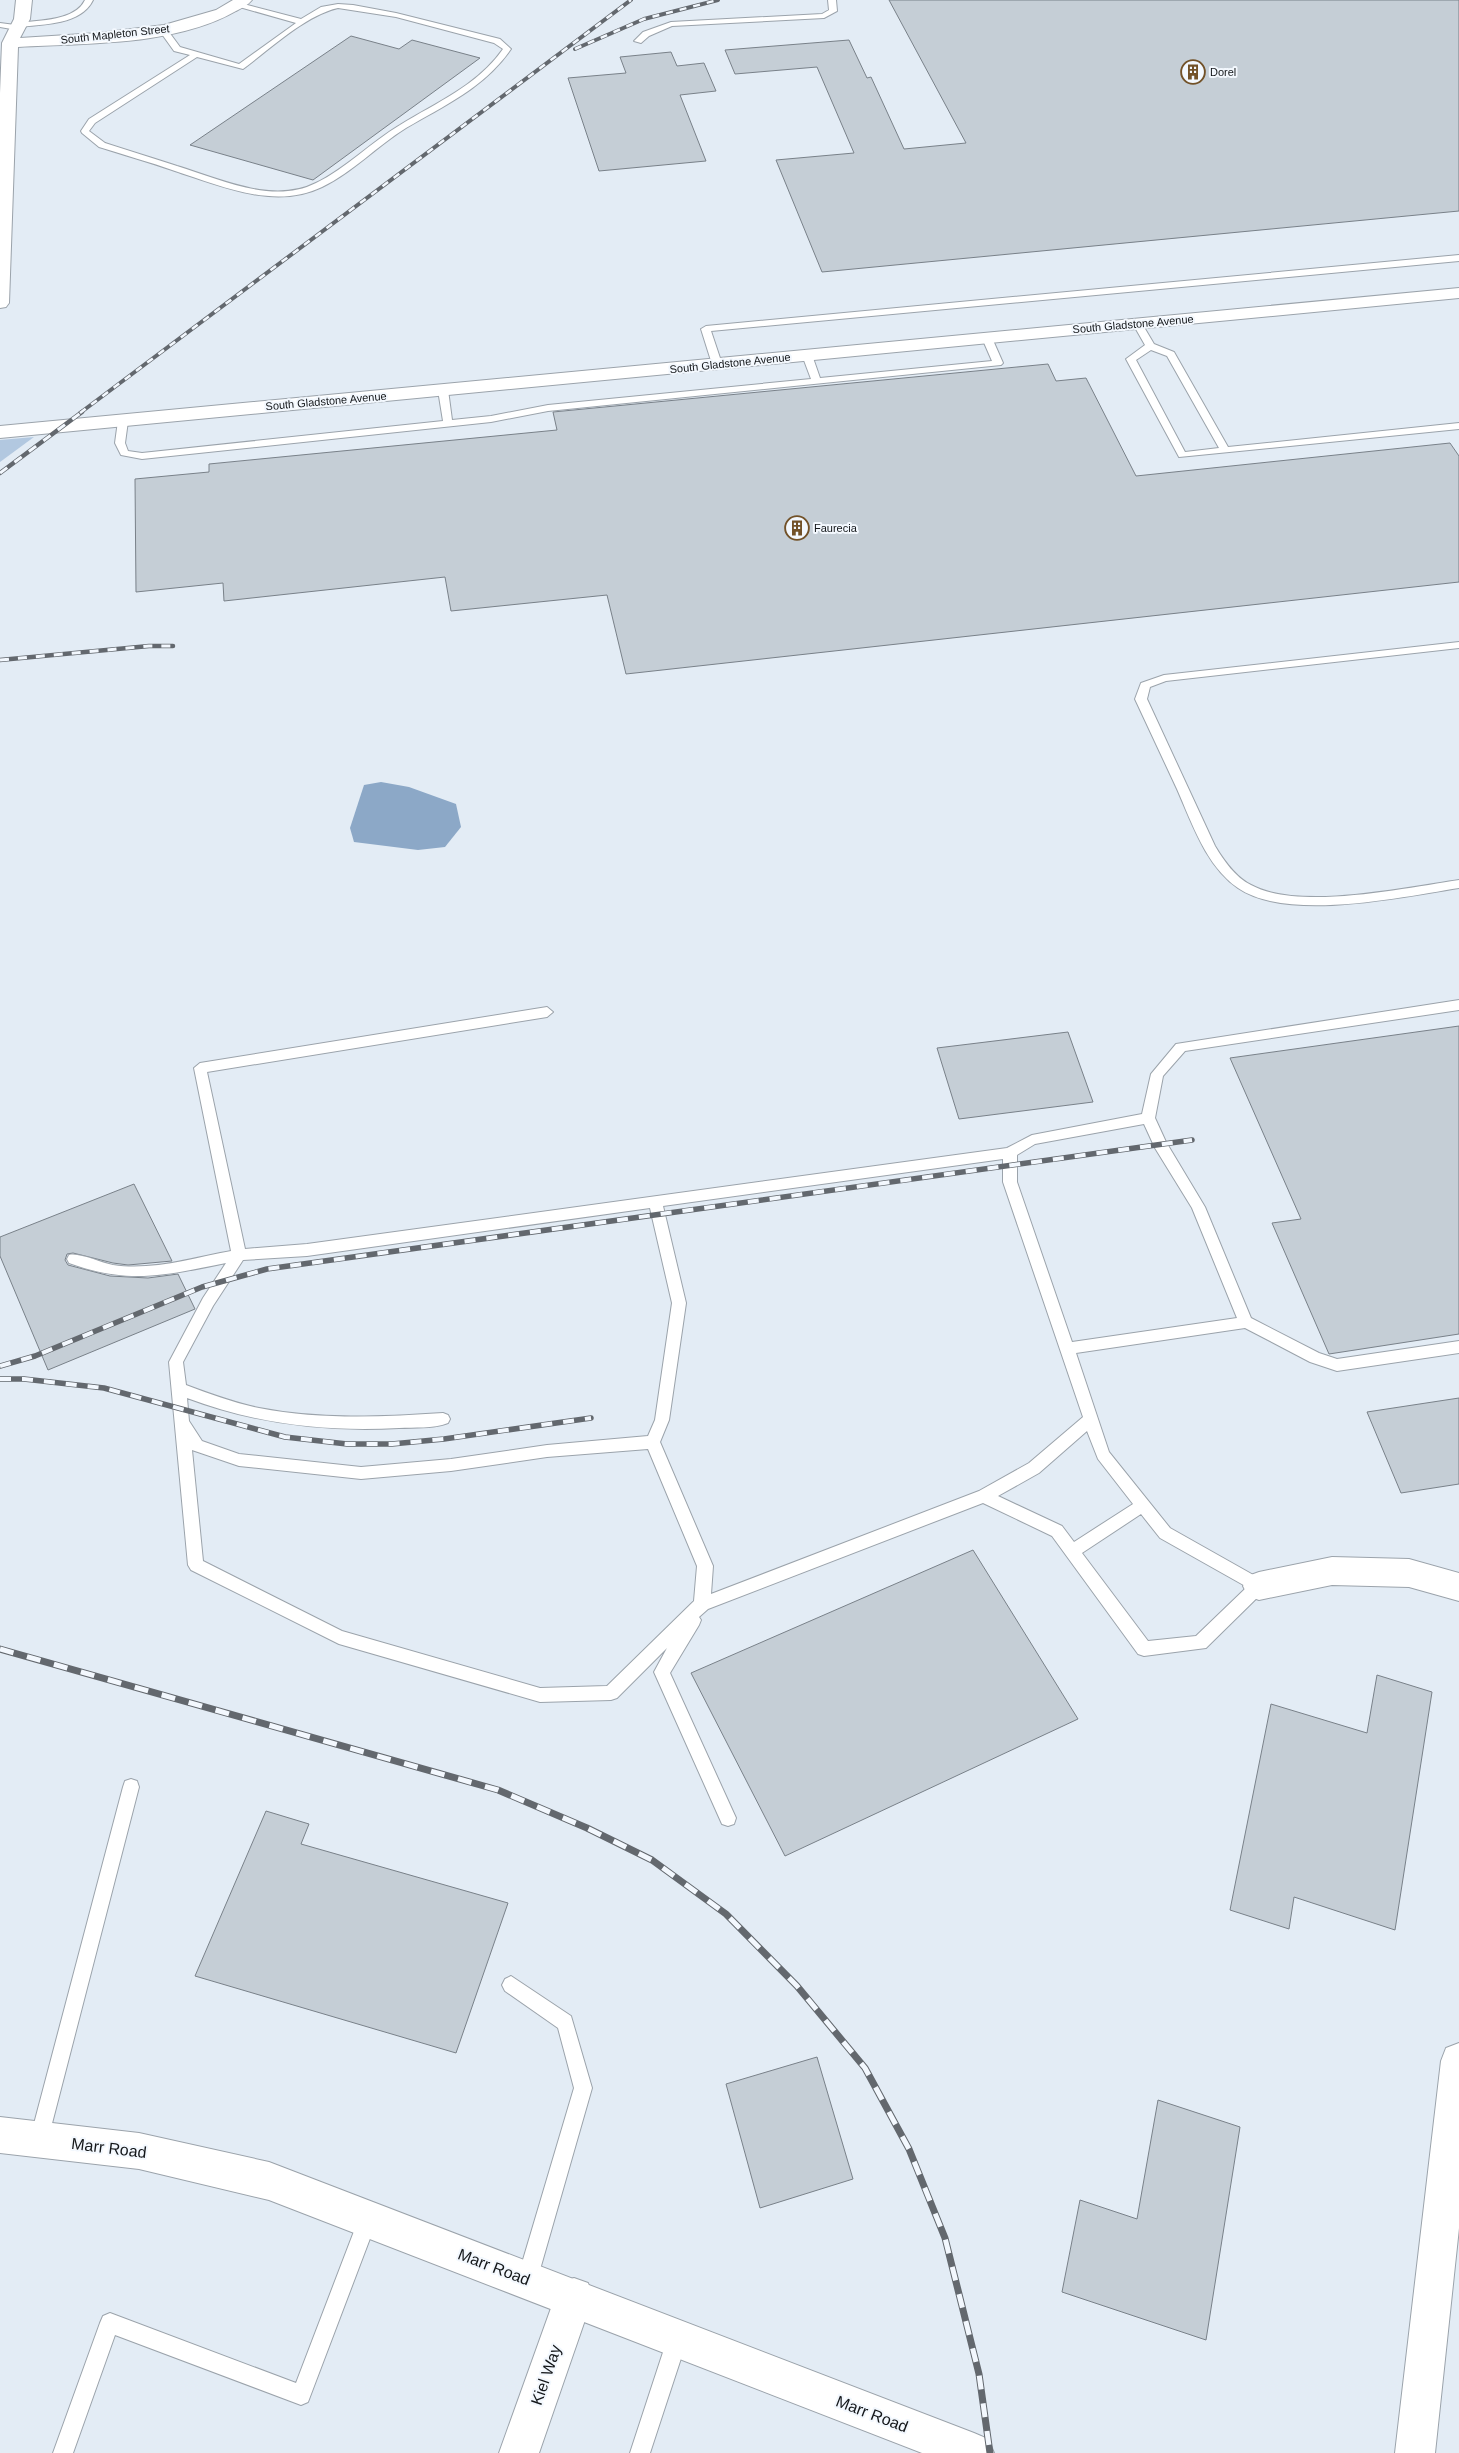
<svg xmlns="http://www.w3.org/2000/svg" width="1459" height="2453" font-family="Arial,sans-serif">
<rect width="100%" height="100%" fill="#e3ecf5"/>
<path fill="#b2c8e0" d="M 34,437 L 0,462 L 0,440 Z"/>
<path fill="#8ca8c7" d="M 381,782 L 409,787 L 456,804 L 461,827 L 445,847 L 418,850 L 354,842 L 350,828 L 364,785 Z"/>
<path fill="#c5ced6" stroke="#798189" d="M 889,0 L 1459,0 L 1459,211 L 822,272 L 776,160 L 854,153 L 817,67 L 735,74 L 725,50 L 849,40 L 867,78 L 871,77 L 904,149 L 966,143 Z
M 351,36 L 399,49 L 412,40 L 480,58 L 313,180 L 190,145 Z
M 671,52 L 677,66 L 704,63 L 716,91 L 680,95 L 706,161 L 599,171 L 568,78 L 626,73 L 620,57 Z
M 1048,364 L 1056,381 L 1086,378 L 1136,476 L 1450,443 L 1459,456 L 1459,582 L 626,674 L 607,595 L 451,611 L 445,577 L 224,601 L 223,583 L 136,592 L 135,479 L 209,472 L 209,464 L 557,430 L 553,412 Z
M 1459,1026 L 1459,1334 L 1329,1354 L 1272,1223 L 1301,1219 L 1230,1058 Z
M 1068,1032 L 1093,1102 L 959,1119 L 937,1048 Z
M 134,1184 L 172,1261 L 128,1265 L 113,1263 L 73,1253 L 67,1254 L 65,1260 L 68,1265 L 110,1276 L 148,1278 L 178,1274 L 195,1309 L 48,1370 L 0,1256 L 0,1237 Z
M 1459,1398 L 1459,1484 L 1401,1493 L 1367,1412 Z
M 973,1550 L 1078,1719 L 785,1856 L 691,1673 Z
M 1377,1675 L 1432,1692 L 1395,1930 L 1294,1897 L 1289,1929 L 1230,1910 L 1271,1704 L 1367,1733 Z
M 266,1811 L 309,1824 L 301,1844 L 508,1903 L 456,2053 L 195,1976 Z
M 817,2057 L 853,2179 L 760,2208 L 726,2084 Z
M 1158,2100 L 1240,2127 L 1206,2340 L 1062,2292 L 1080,2200 L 1137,2219 Z"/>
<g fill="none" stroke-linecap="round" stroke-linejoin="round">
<g stroke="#9ba3ab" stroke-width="2">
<path id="service" d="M 85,0 L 93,0 C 81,25 44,24 20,27 L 17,30 L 0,27 L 0,23 L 15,25 L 19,23 C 40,20 75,21 85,0 Z
M 828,0 L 836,0 L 837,11 L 824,18 L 672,26 L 649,36 L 641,43 L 634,41 L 643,32 L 671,22 L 822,14 L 829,10 Z
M 236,2 L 301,19 L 321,7 L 338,4 L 353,5 L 396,13 L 500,39 L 511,49 C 484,88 445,105 406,128 C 377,146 353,172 322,187 C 275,210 221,186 175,171 C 150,162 124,155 99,147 L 82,133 L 81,131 L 89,119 L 190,55 L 174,51 L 159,30 L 160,28 L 166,28 L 180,47 L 239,64 L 296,23 L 236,6 ZM 338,8 L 396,17 L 494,43 L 503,49 C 477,86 437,102 400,125 C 371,142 347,168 316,183 C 273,205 220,179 177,166 C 153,158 129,151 105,143 L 89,131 L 95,123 L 197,57 L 243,69 C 270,49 306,15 338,8 Z
M 1459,255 L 1459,261 L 711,331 L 722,364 L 717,367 L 712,364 L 701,329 L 706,326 Z
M 1135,322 L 1141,322 L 1154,344 L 1174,352 L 1228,447 L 1459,423 L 1459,429 L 1179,457 L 1126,359 L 1145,345 L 1133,324 ZM 1151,350 L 1167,356 L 1219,448 L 1185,452 L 1136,360 Z
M 987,335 L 992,338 L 1003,363 L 1001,365 L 548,411 L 491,422 L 142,459 L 121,455 L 115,443 L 118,421 L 123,418 L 128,421 L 125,443 L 128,451 L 142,453 L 443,421 L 438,390 L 443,387 L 448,390 L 452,420 L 491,416 L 548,405 L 811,379 L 802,355 L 807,352 L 812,355 L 820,378 L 992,361 L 982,338 Z
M 1459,642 L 1459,648 L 1166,681 L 1150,687 L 1147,699 L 1215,846 C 1224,861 1235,877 1251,885 C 1299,911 1405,888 1459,880 L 1459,888 C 1403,897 1287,922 1238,888 C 1206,866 1192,823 1177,789 C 1163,759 1149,729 1135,699 L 1141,683 L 1164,675 Z
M 1459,1000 L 1459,1010 L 1185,1051 L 1163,1076 L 1155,1118 L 1166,1142 L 1205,1207 L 1251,1318 L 1319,1353 L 1337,1359 L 1459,1341 L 1459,1353 L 1337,1371 L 1310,1362 L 1245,1328 L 1076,1353 L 1109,1452 L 1170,1528 L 1264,1581 L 1267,1586 L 1264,1591 L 1206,1648 L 1144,1656 L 1138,1654 L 1052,1536 L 983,1503 L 708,1609 L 699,1617 L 701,1620 L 699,1625 L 670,1673 L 736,1818 L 734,1824 L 728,1826 L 722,1824 L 654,1672 L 667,1648 L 617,1698 L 611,1700 L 540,1702 L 339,1644 L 191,1570 L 188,1565 L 169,1362 L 203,1298 L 226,1263 C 166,1275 129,1285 69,1263 L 67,1259 L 69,1255 C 78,1252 102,1263 113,1265 C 152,1271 193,1258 231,1251 L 194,1068 L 200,1063 L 547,1007 L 553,1012 L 547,1017 L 207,1072 L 245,1249 L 307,1244 L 1007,1148 L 1032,1135 L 1142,1114 L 1151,1074 L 1176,1044 ZM 1144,1124 L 1155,1148 L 1192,1208 L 1237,1318 L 1072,1342 L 1017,1182 L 1017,1155 L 1035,1144 ZM 1003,1159 L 1003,1182 L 1083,1417 L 1029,1463 L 979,1491 L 711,1594 L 713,1566 L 660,1442 L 669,1420 L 686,1303 L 663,1206 ZM 650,1208 L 672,1303 L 655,1420 L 648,1436 L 547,1445 L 451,1459 L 361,1467 L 239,1454 L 202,1441 L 189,1421 L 187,1398 C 256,1424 325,1432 399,1428 C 414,1427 433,1429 448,1423 L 450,1419 L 448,1415 L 443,1413 C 382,1417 320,1420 259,1408 C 234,1403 210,1394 186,1385 L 183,1362 L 213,1306 L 243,1260 L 307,1256 ZM 1087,1431 L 1098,1459 L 1133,1504 L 1074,1542 L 1062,1526 L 998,1496 L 1039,1473 ZM 648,1449 L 697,1566 L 694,1601 L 607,1686 L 540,1688 L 342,1631 L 203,1561 L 192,1450 L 239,1466 L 361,1479 L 451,1471 L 547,1457 ZM 1141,1514 L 1160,1538 L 1247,1587 L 1196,1636 L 1148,1641 L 1082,1553 Z
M 131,1779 L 137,1781 L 139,1787 L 48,2139 L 45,2145 L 39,2148 L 33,2145 L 30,2139 L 123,1787 L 125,1781 Z
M 511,1976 L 571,2016 L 592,2088 L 537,2280 L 534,2287 L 527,2290 L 520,2287 L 517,2280 L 574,2088 L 558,2028 L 505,1991 L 502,1985 L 505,1979 Z
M 368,2211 L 375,2213 L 377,2220 L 308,2402 L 301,2405 L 115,2335 L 73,2453 L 53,2453 L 100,2323 L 103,2316 L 110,2313 L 296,2383 L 361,2213 Z
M 677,2330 L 684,2333 L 687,2340 L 650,2453 L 630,2453 L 667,2340 L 670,2333 Z"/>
</g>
<g stroke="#9ba3ab" stroke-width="2">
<path id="minor" d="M 16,0 L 32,0 L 30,19 L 20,38 L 99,33 L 164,25 L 216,10 L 233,0 L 252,0 C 248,5 242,8 236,11 C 175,46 86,43 18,47 L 9,303 L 6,307 L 0,308 L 0,93 L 2,43 L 14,19 Z
M 1332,1557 L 1409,1559 L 1459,1573 L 1459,1601 L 1409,1587 L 1332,1585 L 1259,1600 L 1248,1596 L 1243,1586 L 1248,1576 L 1259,1572 Z
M 1459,2043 L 1459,2228 L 1435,2453 L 1395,2453 L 1441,2061 L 1446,2048 Z
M 574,2278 L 588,2283 L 593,2297 L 539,2453 L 499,2453 L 560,2283 Z"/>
</g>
<g stroke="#9ba3ab" stroke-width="2">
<path id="tertiary" d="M 1459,288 L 1459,298 L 0,438 L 0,426 Z
M 0,2117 L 139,2133 L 269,2162 L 974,2433 L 988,2439 L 994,2453 L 922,2453 L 269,2200 L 139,2169 L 0,2153 Z"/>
</g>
<use href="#service" fill="#fff" fill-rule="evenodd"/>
<use href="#minor" fill="#fff" fill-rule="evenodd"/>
<use href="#tertiary" fill="#fff" fill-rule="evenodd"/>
<g stroke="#63686e" stroke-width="4">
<path id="rail-far3" d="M 575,49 L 644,19 L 718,0
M 80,413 L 631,0"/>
</g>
<g stroke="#63686e" stroke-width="4.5">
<path id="rail-far2" d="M 0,473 L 82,412
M 0,660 L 149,646 L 173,646"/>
</g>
<g stroke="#63686e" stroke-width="5.5">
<path id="rail-far1" d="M 0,1366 L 35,1356 L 202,1287 L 267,1269 L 1192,1140
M 0,1379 L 24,1379 L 104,1388 L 285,1437 L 347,1444 L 392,1444 L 444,1439 L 591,1418"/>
</g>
<g stroke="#63686e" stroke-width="7">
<path id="rail" d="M 0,1649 L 498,1790 L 587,1828 L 652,1860 L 726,1914 L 797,1986 L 865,2068 L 909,2149 L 945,2238 L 979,2374 L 990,2453"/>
</g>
<use href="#rail-far3" stroke="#f3f8fe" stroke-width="2.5" stroke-dasharray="7" stroke-linecap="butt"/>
<use href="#rail-far2" stroke="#f3f8fe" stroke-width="3" stroke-dasharray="9" stroke-linecap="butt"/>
<use href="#rail-far1" stroke="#f3f8fe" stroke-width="4" stroke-dasharray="11" stroke-linecap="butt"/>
<use href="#rail" stroke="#f3f8fe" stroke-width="5" stroke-dasharray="14" stroke-linecap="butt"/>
</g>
<defs>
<g id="building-ring" transform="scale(1.25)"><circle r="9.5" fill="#f3f8fe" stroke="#725128" stroke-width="1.5"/><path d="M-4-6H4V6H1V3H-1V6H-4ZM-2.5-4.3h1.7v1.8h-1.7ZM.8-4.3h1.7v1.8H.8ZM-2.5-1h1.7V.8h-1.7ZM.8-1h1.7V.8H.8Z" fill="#725128"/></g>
</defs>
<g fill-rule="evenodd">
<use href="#building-ring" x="1193" y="72"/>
<use href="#building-ring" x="797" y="528"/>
</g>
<g text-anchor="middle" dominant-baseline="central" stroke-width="4" stroke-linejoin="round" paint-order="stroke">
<g font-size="11" fill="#131619" stroke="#f3f8fe">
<text transform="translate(115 34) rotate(-6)">South Mapleton Street</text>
<text transform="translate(1133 324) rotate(-5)">South Gladstone Avenue</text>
<text transform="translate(730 363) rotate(-6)">South Gladstone Avenue</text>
<text transform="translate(326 401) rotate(-5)">South Gladstone Avenue</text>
</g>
<g font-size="11" fill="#131619" stroke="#f3f8fe" text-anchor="start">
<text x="1210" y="72">Dorel</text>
<text x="814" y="528">Faurecia</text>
</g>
<g font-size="16" fill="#131619" stroke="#f3f8fe">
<text transform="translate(109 2148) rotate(7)">Marr Road</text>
<text transform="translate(494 2267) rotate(21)">Marr Road</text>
<text transform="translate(546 2375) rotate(-71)">Kiel Way</text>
<text transform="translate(872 2414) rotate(21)">Marr Road</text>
</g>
</g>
</svg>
